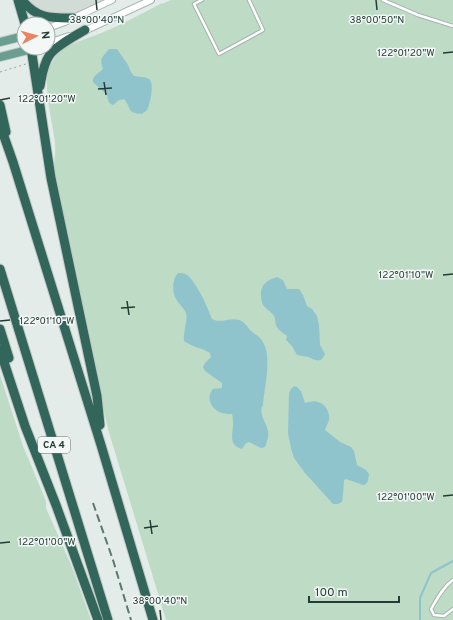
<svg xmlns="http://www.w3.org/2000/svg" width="453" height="620" font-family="Overpass,sans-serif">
<rect width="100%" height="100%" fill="#e3ece8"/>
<path fill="#d1dcd7" d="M 22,0 L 112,0 L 73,18 L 54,18 Z"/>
<path fill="#bddbc5" d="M 171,0 L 453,0 L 453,620 L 166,620 L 108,429 L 100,393 L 54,170 C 54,161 56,151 55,142 C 52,119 42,85 50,64 L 51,64 C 53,62 54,58 56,56 C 66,43 91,38 106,31 C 125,23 143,13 162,3 L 162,4 Z
M 0,375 L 23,446 L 46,501 L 46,508 L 72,567 L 91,620 L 0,620 Z"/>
<path fill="#8fc4cd" d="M 109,49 L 117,49 L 128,65 L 131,72 L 134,76 C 138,77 146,76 150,80 C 154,85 150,105 147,110 C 146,111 143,113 142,114 C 126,113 132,108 124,99 L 119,100 L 113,105 C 108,103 108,100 107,95 L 93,82 C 92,76 99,73 103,69 C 99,58 102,58 109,49 Z
M 178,273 C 181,273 184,273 187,275 C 194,280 204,299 207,307 C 209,311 210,315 212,319 C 222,324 229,317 239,320 C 245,322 246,325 250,330 C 253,333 257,335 260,338 C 274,353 264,387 263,405 C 258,413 266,422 268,431 C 269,436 267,442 265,447 L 261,448 L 249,442 L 246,443 L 242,449 C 228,445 233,434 233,424 C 233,420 233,417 232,414 C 229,414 225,414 222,413 C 212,410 205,398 213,389 L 222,388 L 222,383 L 205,371 L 203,367 L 205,363 L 211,357 L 210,353 C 202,348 192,347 184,341 C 183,332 188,320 186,313 C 184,308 181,306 178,302 C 172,294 171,281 178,273 Z
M 277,277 L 283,280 L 287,289 L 299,289 L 303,295 L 307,306 L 312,309 L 317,316 L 319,325 L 320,345 L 325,354 C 320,365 315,359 308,357 C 304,356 301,356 297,355 L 292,346 L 286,340 L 287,336 C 283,333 278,330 276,325 C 275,322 276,320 274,316 C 272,312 266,309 263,305 C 262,303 261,299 261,296 C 260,285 267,280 277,277 Z
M 294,386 L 297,387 L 301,391 L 305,403 C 309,402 314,400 318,402 C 326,404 330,413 329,420 C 328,423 326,427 325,430 L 340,442 L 351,447 L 354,451 L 357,465 L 366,470 L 369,474 L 368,481 L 365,485 L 363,485 L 346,479 L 344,480 L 343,495 L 342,502 L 338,504 L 333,504 L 305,473 L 294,458 L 291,448 L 288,433 L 289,393 L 291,389 Z"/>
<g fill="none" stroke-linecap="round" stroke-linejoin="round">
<path stroke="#8fc4cd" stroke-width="2" d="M 420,620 L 420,598 L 431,573 L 453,561"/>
<g stroke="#a6b4af" stroke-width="4.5">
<path id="service" d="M 202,0 L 194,4 L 219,54 L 263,30 L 249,0
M 383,0 L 418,15 L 453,26
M 453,580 C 443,587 437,599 431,609 L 434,615 L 444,616 L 453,609"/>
</g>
<g stroke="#a6b4af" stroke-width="8">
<path id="tertiary" d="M 48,28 L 65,22 L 112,0
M 82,32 L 151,0
M 48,43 L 69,36"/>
</g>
<g stroke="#c2c8c6" stroke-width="10">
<path id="primary" d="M 0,42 L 24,36
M 0,57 L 32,49"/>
</g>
<g stroke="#c2c8c6" stroke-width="11">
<path id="motorway" d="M 18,0 L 25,24
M 22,0 C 37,19 51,18 73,18
M 31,48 L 51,178 L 97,396 L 100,425
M 40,86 C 42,76 43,65 49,56 C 54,47 75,36 85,30
M 0,105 L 6,132
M 0,125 L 13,162 L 101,445 L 153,620
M 0,269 L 108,620
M 0,329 L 9,358
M 0,350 L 25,426 L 56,505 L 98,620"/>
</g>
<path stroke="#85ada0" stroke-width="1" stroke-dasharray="2 3" stroke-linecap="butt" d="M 0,72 L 26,64"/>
<use href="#service" stroke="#fff" stroke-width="2.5"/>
<use href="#tertiary" stroke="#fff" stroke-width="6"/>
<use href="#primary" stroke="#6a9e90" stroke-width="8"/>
<use href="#motorway" stroke="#32665a" stroke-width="9"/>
<path stroke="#5e7770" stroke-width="2" stroke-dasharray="8 4" stroke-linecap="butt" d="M 93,503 L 113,560 L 131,620"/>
</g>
<path fill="none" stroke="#243c35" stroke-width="1.5" d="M 96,0 L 97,10M 376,0 L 377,10M 443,53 L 453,52M 104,82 L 106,95M 98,89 L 112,88M 0,100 L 10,98M 443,275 L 453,274M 127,301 L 129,315M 121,308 L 135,307M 0,321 L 10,320M 443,496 L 453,495M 150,520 L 152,534M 144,528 L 158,526M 0,543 L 10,542M 160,610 L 161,620"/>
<g text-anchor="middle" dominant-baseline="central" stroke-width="3" stroke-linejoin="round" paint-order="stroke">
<rect fill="#f3f8f6" stroke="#62746f" stroke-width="1" x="38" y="437" width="32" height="16" rx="3"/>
<g font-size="10" font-weight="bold" fill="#243c35">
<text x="54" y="445">CA 4</text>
</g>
</g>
<g font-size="10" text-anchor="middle" fill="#243c35" stroke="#f3f8f6" stroke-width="3" stroke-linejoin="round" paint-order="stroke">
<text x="97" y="23">38°00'40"N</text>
<text x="377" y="23">38°00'50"N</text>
<text x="406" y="56">122°01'20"W</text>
<text x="47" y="102">122°01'20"W</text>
<text x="406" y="278">122°01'10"W</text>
<text x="47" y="324">122°01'10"W</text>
<text x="406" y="500">122°01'00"W</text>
<text x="47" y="545">122°01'00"W</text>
<text x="160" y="604">38°00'40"N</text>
</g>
<g transform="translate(36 36) rotate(84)"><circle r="19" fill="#f3f8f6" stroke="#a0ada9"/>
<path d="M0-3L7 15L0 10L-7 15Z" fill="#e88364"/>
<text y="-6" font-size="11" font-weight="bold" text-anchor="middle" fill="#243c35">N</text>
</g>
<path d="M309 596v6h90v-6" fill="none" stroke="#243c35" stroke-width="2"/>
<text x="315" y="596" font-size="12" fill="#243c35" stroke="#f3f8f6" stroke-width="3" paint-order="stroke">100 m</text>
</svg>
